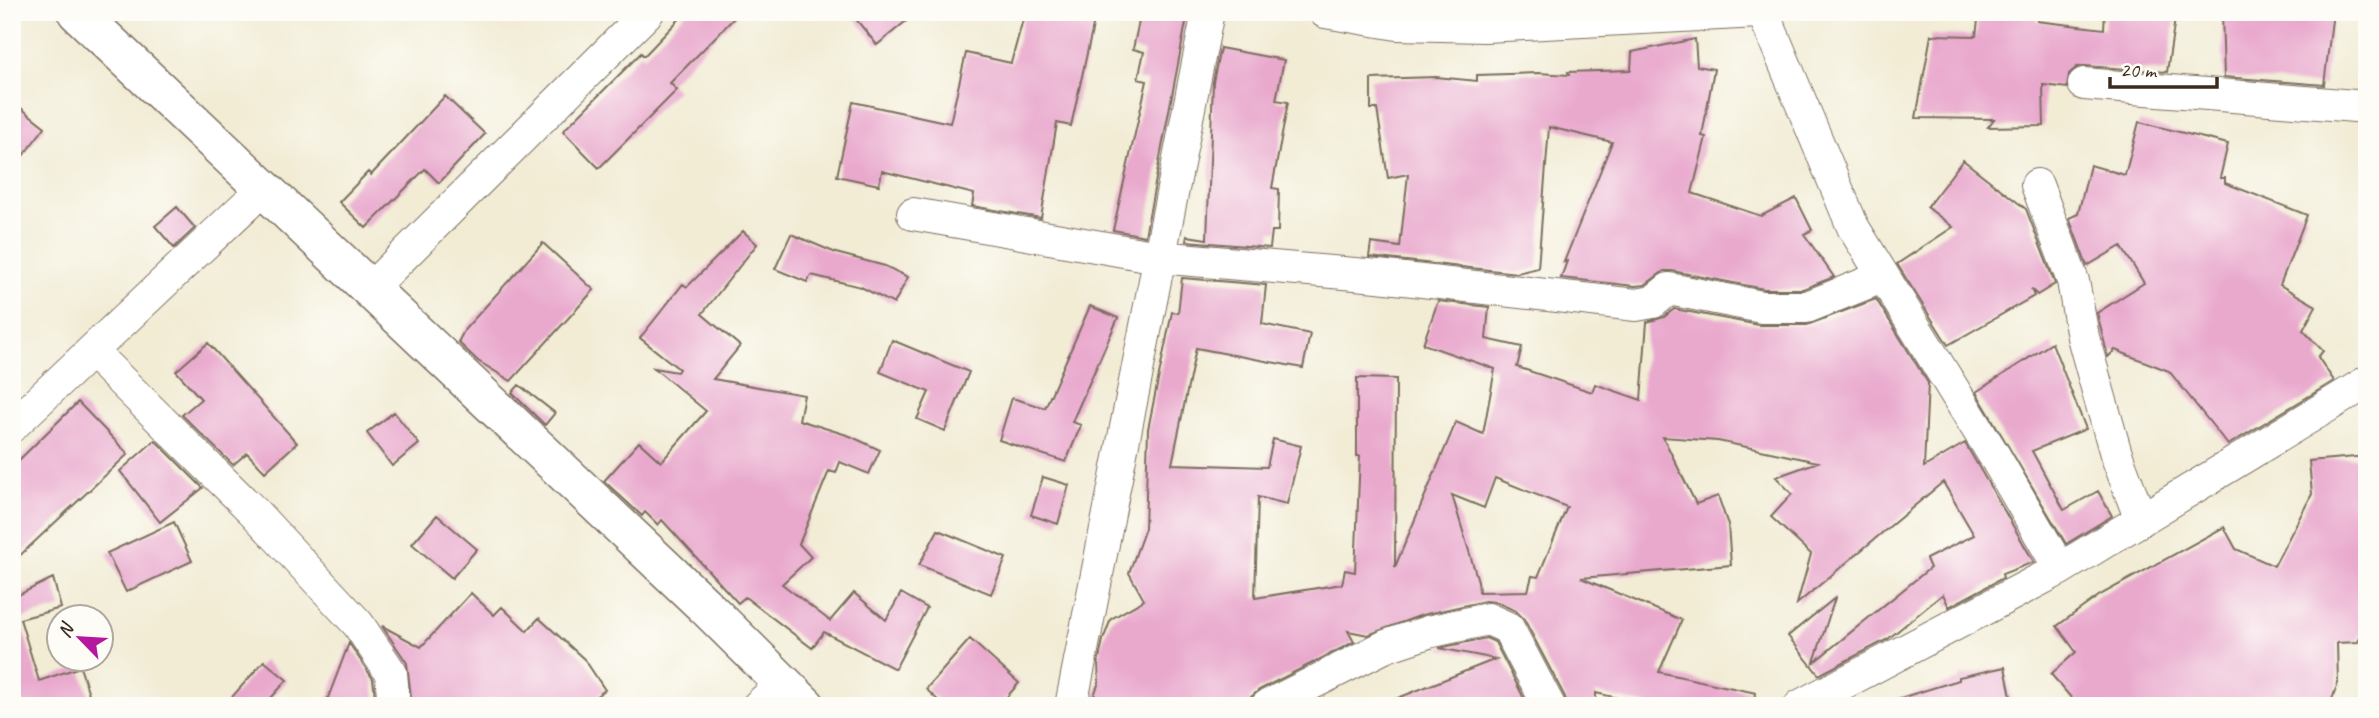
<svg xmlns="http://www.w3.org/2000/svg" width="2379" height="718" font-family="Caveat,sans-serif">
<rect width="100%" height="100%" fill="#fdfcf7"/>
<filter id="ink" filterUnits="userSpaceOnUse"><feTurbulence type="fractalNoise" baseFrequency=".0143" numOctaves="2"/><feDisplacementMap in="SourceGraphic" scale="14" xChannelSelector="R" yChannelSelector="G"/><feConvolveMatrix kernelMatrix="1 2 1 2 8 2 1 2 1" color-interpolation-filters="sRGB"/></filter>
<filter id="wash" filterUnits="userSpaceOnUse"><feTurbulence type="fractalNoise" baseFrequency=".00686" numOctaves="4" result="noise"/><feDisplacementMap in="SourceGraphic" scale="28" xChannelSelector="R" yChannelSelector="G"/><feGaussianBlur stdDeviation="1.57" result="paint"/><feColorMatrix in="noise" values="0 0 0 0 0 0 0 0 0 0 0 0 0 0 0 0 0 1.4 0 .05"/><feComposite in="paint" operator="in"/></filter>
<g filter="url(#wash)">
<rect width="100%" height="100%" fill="#f2ecd5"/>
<g id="blocks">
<path fill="#e9a9cd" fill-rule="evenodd" d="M 686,12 L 740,12 L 670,83 L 677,90 L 599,168 L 563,131 L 641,53 L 644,56 Z
M 850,12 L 917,12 L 877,45 Z
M 1025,12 L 1075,12 L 1095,17 L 1071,126 L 1057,123 L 1041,218 L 972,206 L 974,194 L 882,171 L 879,185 L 837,176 L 853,102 L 950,123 L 966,53 L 1011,63 Z
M 1141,12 L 1188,12 L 1145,236 L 1113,230 L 1147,81 L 1138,79 L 1144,52 L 1133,49 Z
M 1979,12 L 2038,12 L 2037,21 L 2104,29 L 2105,12 L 2176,12 L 2167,72 L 2085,66 L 2077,67 L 2069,74 L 2067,88 L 2043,85 L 2044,126 L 1988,127 L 1994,119 L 1916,118 L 1931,35 L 1976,36 Z
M 2222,12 L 2333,12 L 2324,85 L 2224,77 Z
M 1695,39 L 1697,66 L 1714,69 L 1702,136 L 1706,137 L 1692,193 L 1761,216 L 1796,198 L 1812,230 L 1804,234 L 1834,277 L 1803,289 L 1764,289 L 1672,271 L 1664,271 L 1645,285 L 1635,286 L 1561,278 L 1567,261 L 1564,262 L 1612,142 L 1549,127 L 1538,268 L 1517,273 L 1369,257 L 1371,243 L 1400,247 L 1408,174 L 1388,178 L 1377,109 L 1371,109 L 1371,79 L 1436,77 L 1477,81 L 1477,75 L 1538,73 L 1569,75 L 1568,72 L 1631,70 L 1632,52 Z
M 1220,48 L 1284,60 L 1276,100 L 1288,102 L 1272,188 L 1279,189 L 1278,231 L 1272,231 L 1270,248 L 1186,241 L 1187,236 L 1207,239 L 1213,82 Z
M 445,96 L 485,134 L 439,183 L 425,169 L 366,228 L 339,202 L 368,172 L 371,175 Z
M 12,101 L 45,127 L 12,170 Z
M 2139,122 L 2228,144 L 2220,178 L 2225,178 L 2225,183 L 2307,215 L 2280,285 L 2316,306 L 2303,330 L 2323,351 L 2318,357 L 2334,381 L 2228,445 L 2169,371 L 2115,350 L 2108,357 L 2097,313 L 2144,283 L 2121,246 L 2087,266 L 2069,218 L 2078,214 L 2090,165 L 2125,175 Z
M 1963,160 L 2026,209 L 2055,284 L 2037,295 L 2031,289 L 2034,296 L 1948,345 L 1897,264 L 1953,227 L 1927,207 Z
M 177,207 L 195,228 L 174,248 L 155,226 Z
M 743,231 L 757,244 L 702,314 L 740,346 L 713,379 L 804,395 L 799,420 L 850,436 L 880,450 L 869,474 L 840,462 L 836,473 L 829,471 L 799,544 L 811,557 L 782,584 L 830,621 L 854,593 L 886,620 L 901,593 L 927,608 L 895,669 L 824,632 L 812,648 L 745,597 L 738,603 L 662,520 L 658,525 L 645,512 L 642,516 L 604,481 L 639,442 L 661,462 L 706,411 L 654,368 L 677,372 L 679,369 L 640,338 L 683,284 L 687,287 Z
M 791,234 L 836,253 L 885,266 L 908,277 L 894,304 L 861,287 L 811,275 L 807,282 L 775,269 Z
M 543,243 L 594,290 L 511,381 L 478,361 L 458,342 L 465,329 Z
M 1182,278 L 1266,285 L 1262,324 L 1310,334 L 1303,368 L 1196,348 L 1172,464 L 1267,467 L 1273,439 L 1301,446 L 1287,504 L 1258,497 L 1255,598 L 1342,584 L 1345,570 L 1355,572 L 1360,456 L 1357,456 L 1357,378 L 1396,379 L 1395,567 L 1456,422 L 1483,434 L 1495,369 L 1423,344 L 1438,301 L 1489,307 L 1486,339 L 1522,347 L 1517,367 L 1592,392 L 1595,384 L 1641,400 L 1647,322 L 1664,317 L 1674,309 L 1759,325 L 1807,325 L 1876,299 L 1928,383 L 1924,467 L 1965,443 L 2034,562 L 2002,574 L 2003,578 L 1949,607 L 1943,594 L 1888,639 L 1819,675 L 1788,636 L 1835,598 L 1814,662 L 1930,568 L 1926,559 L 1974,535 L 1943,482 L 1797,604 L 1811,554 L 1771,517 L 1792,494 L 1776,477 L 1818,462 L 1718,441 L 1663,437 L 1696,504 L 1718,496 L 1728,525 L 1731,565 L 1581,578 L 1682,620 L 1659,672 L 1756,693 L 1754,706 L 1652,706 L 1596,693 L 1596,706 L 1567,706 L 1565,697 L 1524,619 L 1516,611 L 1496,602 L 1485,601 L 1422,615 L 1368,635 L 1348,631 L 1354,642 L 1259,690 L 1251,697 L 1249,706 L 1090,706 L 1099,682 L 1098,663 L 1103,640 L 1111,619 L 1144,600 L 1129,573 L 1145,528 L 1148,429 L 1172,312 L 1178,313 ZM 1495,478 L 1567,507 L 1538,577 L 1532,576 L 1528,591 L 1479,592 L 1478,581 L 1452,495 L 1484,508 Z
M 1090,306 L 1118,318 L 1072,422 L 1081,425 L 1066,462 L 999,440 L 1012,398 L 1045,408 Z
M 892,340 L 969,372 L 945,431 L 917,419 L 929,392 L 880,372 Z
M 208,343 L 297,443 L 265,472 L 247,453 L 233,465 L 182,415 L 201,399 L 176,371 Z
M 2052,343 L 2086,429 L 2032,451 L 2064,510 L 2098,491 L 2112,516 L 2066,544 L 1976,392 Z
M 519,385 L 555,413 L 545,425 L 512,393 Z
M 78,402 L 128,454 L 12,563 L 12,467 Z
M 394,412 L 419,444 L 392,466 L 367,433 Z
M 155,440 L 203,488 L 160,522 L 120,471 Z
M 2367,456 L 2367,618 L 2358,642 L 2337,643 L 2338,683 L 2330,705 L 2078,706 L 2051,674 L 2076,652 L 2057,626 L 2100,595 L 2224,527 L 2236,549 L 2274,566 L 2312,494 L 2309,461 Z
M 1043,477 L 1069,485 L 1058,524 L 1031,515 Z
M 437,515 L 477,549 L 452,578 L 412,544 Z
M 174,522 L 192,561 L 126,592 L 107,553 Z
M 938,530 L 1006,558 L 991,594 L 919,565 Z
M 53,578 L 61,608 L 20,619 L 39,681 L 80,667 L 93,706 L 12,706 L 12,598 Z
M 471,593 L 494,615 L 502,607 L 527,631 L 539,618 L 585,660 L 605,690 L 582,706 L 412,706 L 407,663 L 382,626 L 421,647 Z
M 1486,638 L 1495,642 L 1528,706 L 1383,706 L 1383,704 L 1496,659 L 1439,648 Z
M 970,639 L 1019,683 L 999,706 L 944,706 L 926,689 Z
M 349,643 L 373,679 L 376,706 L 325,706 Z
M 264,661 L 287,680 L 264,706 L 224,706 Z
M 2005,667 L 2013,706 L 1898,706 L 1897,699 L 1959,680 L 1959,677 Z"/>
</g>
</g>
<g filter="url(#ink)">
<use href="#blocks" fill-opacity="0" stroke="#7b6e5e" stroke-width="2"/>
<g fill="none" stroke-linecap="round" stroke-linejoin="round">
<g stroke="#7b6e5e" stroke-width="34">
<path id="minor" d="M 1325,12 L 1397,24 L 1485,26 L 1759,12
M 1763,12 L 1853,227 L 1995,457 L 2060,569
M 2084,84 L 2367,107
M 2037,185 L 2073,281 L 2083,337 L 2096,384 L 2116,454 L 2141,520
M 913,214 L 1158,257 L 1378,276 L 1636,305 L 1653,302 L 1669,289 L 1762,307 L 1807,307 L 1882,277
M 370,289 L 648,12
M 92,352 L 254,512 L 358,624 L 391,673 L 394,706
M 12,426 L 263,189
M 758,706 L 783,683
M 1071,706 L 1208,12
M 1267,706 L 1386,646 L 1428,632 L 1488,619 L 1508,628 L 1549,706
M 1800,706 L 2060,569 L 2367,382"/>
</g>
<g stroke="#7b6e5e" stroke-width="41">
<path id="tertiary" d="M 77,12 L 706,607 L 806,706"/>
</g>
<use href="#minor" stroke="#fff" stroke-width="32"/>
<use href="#tertiary" stroke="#fff" stroke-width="38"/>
</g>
</g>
<rect width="2379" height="718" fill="none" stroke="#fdfcf7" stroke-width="42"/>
<g transform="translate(80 638) rotate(295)"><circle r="33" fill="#fdfcf7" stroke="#afa8a0" stroke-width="2"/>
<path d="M0-5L12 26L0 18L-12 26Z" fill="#b5179e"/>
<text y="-10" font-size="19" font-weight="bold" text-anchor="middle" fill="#3b2a1e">N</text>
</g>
<path d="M2110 77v10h107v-10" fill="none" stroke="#3b2a1e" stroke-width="3.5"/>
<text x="2120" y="77" font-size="21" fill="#3b2a1e" stroke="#fdfcf7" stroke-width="5" paint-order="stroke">20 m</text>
</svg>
